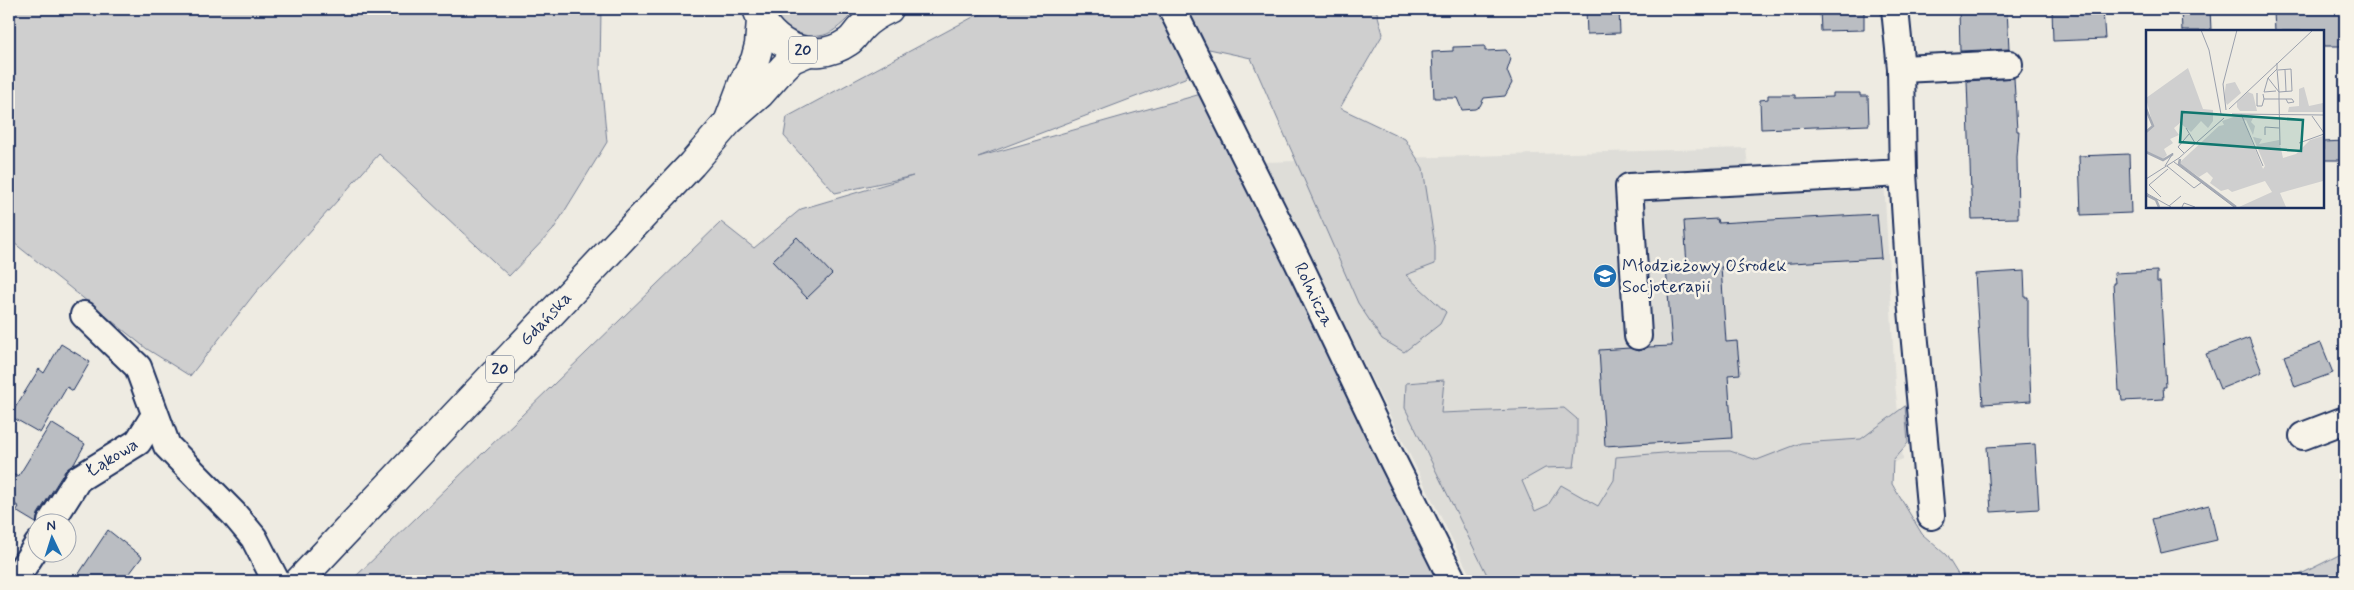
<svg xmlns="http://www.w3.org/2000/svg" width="2354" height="590" font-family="Mynerve,sans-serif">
<rect width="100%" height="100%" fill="#eeebe2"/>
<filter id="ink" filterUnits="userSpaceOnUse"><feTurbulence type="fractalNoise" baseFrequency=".02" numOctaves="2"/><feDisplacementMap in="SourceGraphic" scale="10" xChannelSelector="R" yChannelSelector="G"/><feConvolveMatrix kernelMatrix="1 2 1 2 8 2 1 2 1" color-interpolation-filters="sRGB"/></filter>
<g filter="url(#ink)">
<path fill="#deddd8" d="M 1746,148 L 1748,168 L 1883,160 L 1895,384 L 1903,459 L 1583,581 L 1473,581 L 1263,162 Z"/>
<path fill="#cfcfcf" stroke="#757f96" d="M 9,9 L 601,9 L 600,69 L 607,142 L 553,230 L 509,276 L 379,154 L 255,293 L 190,376 L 147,349 L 9,239 Z
M 773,9 L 858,9 C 848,17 839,29 827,34 C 807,42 781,28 773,9 Z
M 999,9 L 1376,9 L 1383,34 L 1340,108 L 1405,139 L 1423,168 L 1435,246 L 1435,264 L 1406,275 L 1446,312 L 1440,324 L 1404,352 L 1382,339 L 1358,303 L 1251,58 L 1209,49 L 1185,78 L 978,157 L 1201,94 L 1441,581 L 351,581 L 721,222 L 754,248 L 801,209 L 913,176 L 835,193 L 784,136 L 787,117 L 975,16 Z
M 1444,380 L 1441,413 L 1564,408 L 1577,419 L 1577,443 L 1574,467 L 1545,468 L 1522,481 L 1535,511 L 1548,505 L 1561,485 L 1598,506 L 1614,480 L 1616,457 L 1675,452 L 1730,451 L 1757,460 L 1801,443 L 1861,439 L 1905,406 L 1908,443 L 1893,460 L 1892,484 L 1922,534 L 1946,555 L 1962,581 L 1490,581 L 1405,408 L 1406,383 Z
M 2345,552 L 2345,581 L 2287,581 Z"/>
<path fill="#babdc2" stroke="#1b2f5e" d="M 1586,9 L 1619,9 L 1620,33 L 1587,34 Z
M 1820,9 L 1864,9 L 1864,30 L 1821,31 Z
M 1959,9 L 2007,9 L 2009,49 L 1960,51 Z
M 2052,9 L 2103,10 L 2105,39 L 2053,41 Z
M 2181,9 L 2210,9 L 2211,31 L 2182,31 Z
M 2345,10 L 2345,46 L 2323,46 L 2323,31 L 2275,31 L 2274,12 Z
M 1485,46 L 1485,51 L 1506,50 L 1511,59 L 1507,71 L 1512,83 L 1505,96 L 1484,98 L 1480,106 L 1475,109 L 1462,110 L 1457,98 L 1434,98 L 1432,52 L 1453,51 L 1453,47 Z
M 2014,78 L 2017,131 L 2019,131 L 2017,157 L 2018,218 L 1972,219 L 1967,81 Z
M 1833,93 L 1860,93 L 1860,96 L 1868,96 L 1869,125 L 1761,129 L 1760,100 L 1768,99 L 1768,95 L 1795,95 L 1795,98 L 1833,97 Z
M 2345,141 L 2345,160 L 2323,160 L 2323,142 Z
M 2129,154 L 2131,213 L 2081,215 L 2079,156 Z
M 1877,214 L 1881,258 L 1721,267 L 1726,342 L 1737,341 L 1740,374 L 1728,375 L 1732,438 L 1605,446 L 1599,350 L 1630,348 L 1638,351 L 1648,347 L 1672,346 L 1666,267 L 1687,266 L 1684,221 L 1717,219 L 1718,223 Z
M 797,237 L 832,274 L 807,298 L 772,261 Z
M 2024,271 L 2025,297 L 2028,297 L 2028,336 L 2031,401 L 1983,404 L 1975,274 Z
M 2157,271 L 2157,282 L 2160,282 L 2166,387 L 2163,387 L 2164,399 L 2122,401 L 2121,391 L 2119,391 L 2113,283 L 2115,283 L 2114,273 Z
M 2249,338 L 2262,372 L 2220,389 L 2206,354 Z
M 2321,343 L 2333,373 L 2295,387 L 2284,356 Z
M 61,344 L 90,362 L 73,391 L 67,387 L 40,433 L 10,416 L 39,369 L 44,373 Z
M 51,423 L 85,444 L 74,464 L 65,471 L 38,514 L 36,523 L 16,511 L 19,507 L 9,500 L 9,472 L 18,477 Z
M 2035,444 L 2039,509 L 1991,512 L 1987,447 Z
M 2209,505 L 2217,540 L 2161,553 L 2152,519 Z
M 108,530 L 142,557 L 124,581 L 74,581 Z"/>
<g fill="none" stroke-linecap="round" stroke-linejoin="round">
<g stroke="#1b2f5e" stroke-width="30">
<g id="minor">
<path id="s1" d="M 1172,9 L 1298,262 L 1391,457 L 1453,581"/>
<path d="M 1895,9 L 1901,69 L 1903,173 L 1911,299 L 1931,516"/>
<path d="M 1901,69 L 2009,64"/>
<path d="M 84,315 L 138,367 L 167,446 L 234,514 L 254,538 L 276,581"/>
<path d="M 1638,336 L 1629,187 L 1903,173"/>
<path d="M 2303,436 L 2345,420"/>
<path id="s2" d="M 51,522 L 78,479 L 138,442 L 155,415"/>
<path d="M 14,581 L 38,544"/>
</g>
</g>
<g stroke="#1b2f5e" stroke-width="31">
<g id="major">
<path d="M 757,9 C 769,45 813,66 848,42 C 853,39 856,33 861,28 C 869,19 878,14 889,9"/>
<path d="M 729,120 L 743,83 L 755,60 L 759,45 L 761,20"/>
<path id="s3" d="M 299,581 L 692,164 L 729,121 L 760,94 L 783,68 L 792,59 L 811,51"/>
</g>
</g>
<use href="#minor" stroke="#f7f3e8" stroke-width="26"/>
<use href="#major" stroke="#f7f3e8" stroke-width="28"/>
</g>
</g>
<defs>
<g id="school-disc" transform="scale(1.25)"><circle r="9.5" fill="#1f6fb2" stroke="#f7f3e8"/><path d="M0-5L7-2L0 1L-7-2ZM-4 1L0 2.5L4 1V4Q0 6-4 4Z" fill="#fff"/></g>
</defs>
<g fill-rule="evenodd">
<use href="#school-disc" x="1605" y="276"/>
</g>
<g text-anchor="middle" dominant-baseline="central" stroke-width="5" stroke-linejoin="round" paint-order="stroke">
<g fill="#f7f3e8" stroke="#5d6a87" stroke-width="1">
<rect x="789" y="36.5" width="28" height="27" rx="4"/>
<rect x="486" y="355.5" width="28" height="27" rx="4"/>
</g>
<g font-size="16" font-weight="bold" fill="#1b2f5e">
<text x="803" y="50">20</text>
<text x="500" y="369">20</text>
</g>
<g font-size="18" fill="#1b2f5e" stroke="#f7f3e8" text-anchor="start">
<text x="1622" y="266">Młodzieżowy Ośrodek<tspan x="1622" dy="21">Socjoterapii</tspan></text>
</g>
<g font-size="18" fill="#1b2f5e" stroke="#f7f3e8">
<text stroke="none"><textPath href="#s1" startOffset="319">Rolnicza</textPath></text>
<text stroke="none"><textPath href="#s3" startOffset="360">Gdańska</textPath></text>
<text stroke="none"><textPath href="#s2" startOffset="91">Łąkowa</textPath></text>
</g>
</g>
<g transform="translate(2146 30)">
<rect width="178" height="178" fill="#eeebe2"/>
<path d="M 42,38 L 57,79 L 67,80 L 67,91 L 62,98 L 55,91 L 45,102 L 34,93 L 28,98 L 33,105 L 24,109 L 27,113 L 18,119 L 21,125 L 17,129 L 0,121 L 0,102 L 7,96 L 0,68 ZM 89,52 L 95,63 L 81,75 L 78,68 L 80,54 ZM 158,57 L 163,76 L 177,73 L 177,82 L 142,82 L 143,77 L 153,76 L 153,59 ZM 102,62 L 107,64 L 111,81 L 94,81 L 91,77 L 91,72 ZM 96,84 L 108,86 L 105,92 L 109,96 L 107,105 L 100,90 L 94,92 L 98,91 L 117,139 L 119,136 L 107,107 L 116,109 L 113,114 L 133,110 L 137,128 L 150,124 L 164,110 L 177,106 L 177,151 L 134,163 L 140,177 L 93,177 L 126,162 L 119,151 L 86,162 L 82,159 L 75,161 L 64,153 L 67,148 L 61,142 L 53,147 L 33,133 L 73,96 L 78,95 L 76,91 Z" fill="#cfcfcf"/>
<path fill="none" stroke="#a6abb5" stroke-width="2.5" d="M 0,79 L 7,96 L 0,102M 0,122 L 17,130 L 27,124M 34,129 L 33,134 L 90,177M 0,165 L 10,170 L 13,177"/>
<path fill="none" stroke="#9aa0ad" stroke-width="1" d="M 55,0 L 63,20 L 75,84M 131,33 L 131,39 L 122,48 L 133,62 L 133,69 L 146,69 L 148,72 L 142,73 L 140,69M 131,39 L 133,62 L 146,61 L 145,39 L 132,40M 139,40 L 140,61M 122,48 L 118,62 L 130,61M 111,63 L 111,76 L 116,76 L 118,69M 117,64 L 118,69 L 133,69 L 134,115M 83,79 L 167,0M 80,80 L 77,54 L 91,0M 86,84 L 178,85M 95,84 L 117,136M 166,86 L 178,103M 40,98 L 49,113M 119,105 L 119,97 L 133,98M 153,113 L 178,104M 38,123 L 32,117 L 43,104M 28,132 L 88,177M 19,136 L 27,123M 21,136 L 48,158 L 56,152M 0,149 L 33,128 L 78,88M 0,163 L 25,177M 15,167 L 3,155 L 22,139M 23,176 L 35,166M 36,177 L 38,173 L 49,177"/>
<path fill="#0f766e" fill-opacity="0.15" stroke="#0f766e" stroke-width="2.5" d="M 36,82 L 157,90 L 155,121 L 34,112 Z"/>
<rect width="178" height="178" fill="none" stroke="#1b2f5e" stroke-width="2.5"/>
</g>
<rect width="2354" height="590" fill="none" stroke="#f7f3e8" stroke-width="30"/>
<rect x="15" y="15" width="2324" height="560" fill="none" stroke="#1b2f5e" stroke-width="2" filter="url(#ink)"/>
<g transform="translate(52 538) rotate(356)"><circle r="24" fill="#f7f3e8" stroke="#9fa5b1"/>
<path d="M0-4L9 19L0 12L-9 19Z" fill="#1f6fb2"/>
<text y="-8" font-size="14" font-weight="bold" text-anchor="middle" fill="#1b2f5e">N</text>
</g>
</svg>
